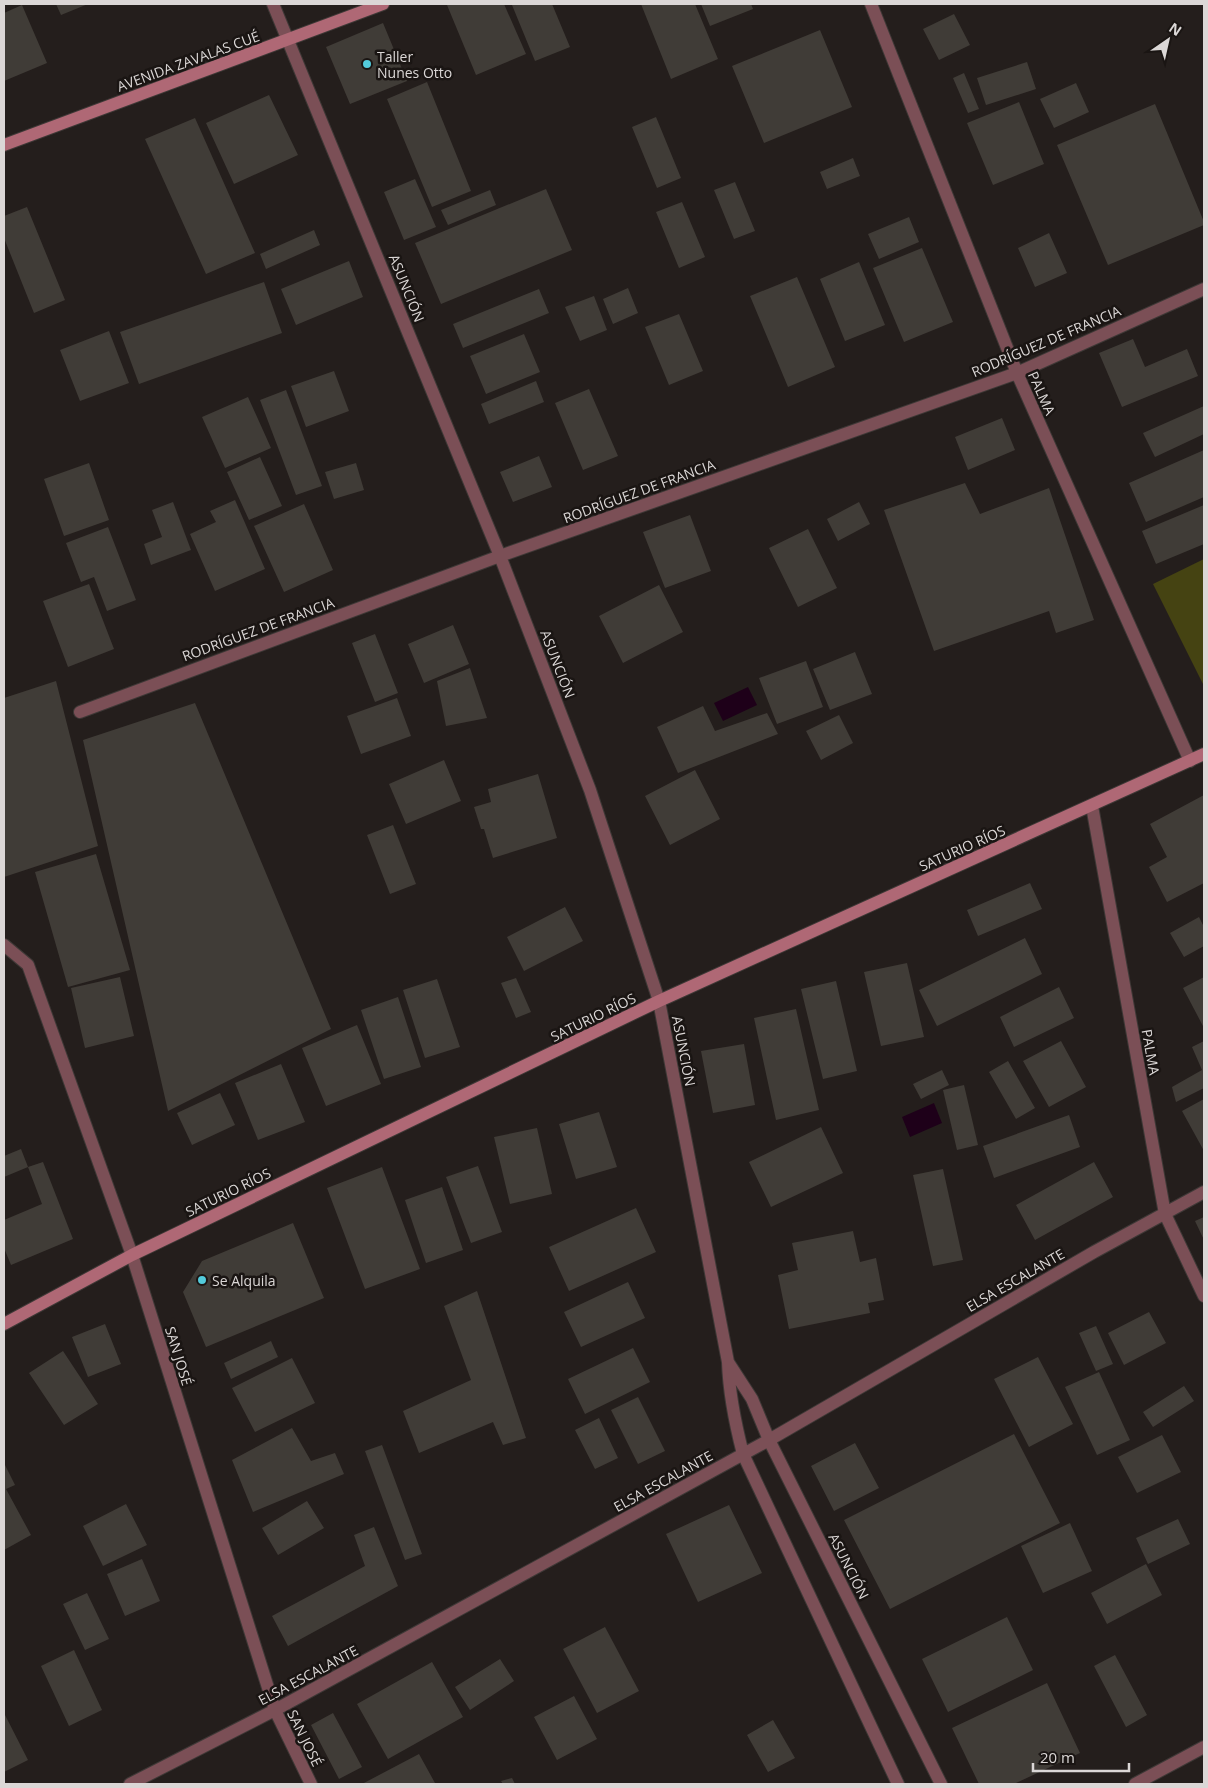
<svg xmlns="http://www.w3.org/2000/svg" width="1208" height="1788" font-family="'Open Sans',sans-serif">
<rect width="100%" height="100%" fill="#241e1c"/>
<path fill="#454312" d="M 1204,559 L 1204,686 L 1153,584 Z"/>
<path fill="#1e0019" d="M 748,687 L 757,705 L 723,721 L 714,703 Z
M 934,1103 L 942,1123 L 910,1137 L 902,1117 Z"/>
<path fill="#403c37" d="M 56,4 L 88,4 L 61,15 Z
M 450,4 L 504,4 L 526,54 L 476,75 L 447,5 Z
M 516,4 L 552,4 L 570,47 L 535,61 L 512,5 Z
M 641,4 L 695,4 L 718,59 L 671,79 Z
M 701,4 L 751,4 L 753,9 L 710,26 Z
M 22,5 L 47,63 L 4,81 L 4,13 Z
M 954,14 L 970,45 L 939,60 L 923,29 Z
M 383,23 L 407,81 L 350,104 L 326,47 Z
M 820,30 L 852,107 L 764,143 L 732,66 Z
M 1027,62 L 1036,89 L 986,105 L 977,78 Z
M 964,73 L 979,109 L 968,113 L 953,78 Z
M 427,82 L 471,191 L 432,207 L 387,99 Z
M 1076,83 L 1089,112 L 1054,128 L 1040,99 Z
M 269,95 L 298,155 L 234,184 L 206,123 Z
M 1019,102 L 1044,164 L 993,185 L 967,123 Z
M 1155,104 L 1204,222 L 1204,225 L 1108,265 L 1057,145 Z
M 656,117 L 681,178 L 657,188 L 632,127 Z
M 195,118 L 255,253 L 206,274 L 145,139 Z
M 853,158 L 860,176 L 827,189 L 820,172 Z
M 415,179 L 436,227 L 404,240 L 384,192 Z
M 735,182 L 755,231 L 734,239 L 714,190 Z
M 546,189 L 572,250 L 441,304 L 415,243 Z
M 490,190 L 496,205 L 448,225 L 441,210 Z
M 682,202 L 705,257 L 679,268 L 656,212 Z
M 27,207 L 65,300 L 34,313 L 4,238 L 4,216 Z
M 909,217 L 919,242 L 879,259 L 868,234 Z
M 314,230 L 320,245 L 266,269 L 260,254 Z
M 1049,233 L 1067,273 L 1035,287 L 1018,248 Z
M 922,248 L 953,322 L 904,342 L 873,268 Z
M 349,261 L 363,297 L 296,325 L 281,289 Z
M 859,262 L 885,325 L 845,341 L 820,279 Z
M 797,277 L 835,367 L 788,387 L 750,296 Z
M 264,282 L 282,333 L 139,384 L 120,332 Z
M 628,288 L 638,313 L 613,324 L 603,299 Z
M 539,289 L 549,313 L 463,348 L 453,324 Z
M 594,296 L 607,330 L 580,341 L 565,307 Z
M 679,314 L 703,371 L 669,385 L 645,327 Z
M 109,331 L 129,383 L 80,401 L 60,350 Z
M 524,334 L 540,372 L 486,394 L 470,356 Z
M 1133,339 L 1145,367 L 1187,349 L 1198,376 L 1122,407 L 1099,353 Z
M 334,371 L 349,411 L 306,427 L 291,386 Z
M 536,381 L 544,402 L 489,424 L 481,404 Z
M 589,389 L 618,456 L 583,470 L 555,403 Z
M 286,390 L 322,486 L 296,495 L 260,400 Z
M 248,397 L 271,448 L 225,468 L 202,417 Z
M 1204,406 L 1204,434 L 1155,457 L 1143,433 Z
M 1002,418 L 1015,450 L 968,470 L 955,437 Z
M 1204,450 L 1204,497 L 1146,522 L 1129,483 Z
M 539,456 L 552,487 L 513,502 L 500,472 Z
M 260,457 L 282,506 L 249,520 L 227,472 Z
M 89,463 L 109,520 L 64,536 L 44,479 Z
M 356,463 L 364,490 L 334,499 L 325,472 Z
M 965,483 L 980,514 L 1049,488 L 1094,620 L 1056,633 L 1049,611 L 934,651 L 884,510 Z
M 235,500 L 265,569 L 215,591 L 190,534 L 216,522 L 210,511 Z
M 173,502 L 191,550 L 151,565 L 144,544 L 162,537 L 152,510 Z
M 859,502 L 870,524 L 838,541 L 827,519 Z
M 304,504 L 333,570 L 284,592 L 254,526 Z
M 1204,505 L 1204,544 L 1156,564 L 1142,531 Z
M 690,515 L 711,571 L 665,588 L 643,532 Z
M 108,527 L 136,600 L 107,611 L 94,577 L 81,582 L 66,543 Z
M 808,529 L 837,588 L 798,607 L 769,548 Z
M 89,584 L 114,649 L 68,667 L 43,601 Z
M 659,585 L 683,632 L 623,663 L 599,616 Z
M 453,625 L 469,664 L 424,683 L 408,644 Z
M 375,634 L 398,693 L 375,702 L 352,643 Z
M 855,652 L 872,694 L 830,710 L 813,669 Z
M 806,661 L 823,707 L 777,724 L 759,678 Z
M 470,668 L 487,718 L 446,726 L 437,681 Z
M 56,681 L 98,846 L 4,877 L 4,698 Z
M 397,698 L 411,736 L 361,754 L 347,716 Z
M 195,703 L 331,1029 L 168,1111 L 83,740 Z
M 703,706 L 715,731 L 767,713 L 778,734 L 678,773 L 657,727 Z
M 839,715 L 853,743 L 821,760 L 806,731 Z
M 444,760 L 461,801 L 406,824 L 389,784 Z
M 695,770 L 720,819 L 670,845 L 645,796 Z
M 538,774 L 557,838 L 493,858 L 484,829 L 481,829 L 474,807 L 491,802 L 488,789 Z
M 1204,795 L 1204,883 L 1167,902 L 1149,867 L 1167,857 L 1150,824 Z
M 393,825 L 416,884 L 390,894 L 367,835 Z
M 96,854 L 130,970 L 68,987 L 35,872 Z
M 1030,883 L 1042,909 L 978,936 L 967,910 Z
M 565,907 L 583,941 L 524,971 L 507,937 Z
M 1199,917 L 1204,927 L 1204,946 L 1184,957 L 1170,933 Z
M 1025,938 L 1042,974 L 937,1026 L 919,990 Z
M 907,963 L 924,1037 L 881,1046 L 864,972 Z
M 120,977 L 134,1036 L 85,1048 L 71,988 Z
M 1204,977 L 1204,1028 L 1183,988 Z
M 516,978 L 531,1012 L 516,1018 L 501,983 Z
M 437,979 L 460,1047 L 425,1058 L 403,990 Z
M 836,981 L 857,1071 L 823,1079 L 801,989 Z
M 1059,987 L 1074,1018 L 1014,1047 L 1000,1017 Z
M 398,997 L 421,1067 L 384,1079 L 361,1010 Z
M 796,1009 L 819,1110 L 776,1120 L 754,1018 Z
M 357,1025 L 381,1084 L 326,1106 L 302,1048 Z
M 1061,1041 L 1086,1087 L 1049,1107 L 1023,1061 Z
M 1204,1041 L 1204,1088 L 1176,1102 L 1172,1087 L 1202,1070 L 1192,1047 Z
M 744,1044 L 755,1105 L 713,1113 L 701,1051 Z
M 1008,1061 L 1035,1108 L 1016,1119 L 989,1072 Z
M 281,1064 L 305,1122 L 258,1140 L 235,1083 Z
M 942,1070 L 949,1085 L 921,1099 L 913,1084 Z
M 964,1085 L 978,1145 L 957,1150 L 943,1090 Z
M 220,1093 L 235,1125 L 192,1145 L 177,1113 Z
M 1204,1099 L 1204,1151 L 1182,1111 Z
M 599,1112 L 617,1167 L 576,1179 L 559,1124 Z
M 1069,1115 L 1080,1147 L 994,1178 L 983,1146 Z
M 821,1127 L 843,1173 L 771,1207 L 749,1162 Z
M 537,1128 L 552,1194 L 510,1204 L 494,1137 Z
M 21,1149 L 28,1167 L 43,1162 L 73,1239 L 11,1265 L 4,1248 L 4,1220 L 42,1204 L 28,1167 L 4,1177 L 4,1156 Z
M 1094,1162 L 1113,1197 L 1035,1240 L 1016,1205 Z
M 478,1166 L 502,1232 L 471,1243 L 446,1177 Z
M 382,1167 L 420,1269 L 365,1289 L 327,1188 Z
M 943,1169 L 963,1260 L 933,1266 L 913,1175 Z
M 442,1187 L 463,1250 L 426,1263 L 405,1200 Z
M 636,1208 L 656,1252 L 569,1291 L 549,1247 Z
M 1204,1217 L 1204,1240 L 1195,1221 Z
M 293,1223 L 324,1298 L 206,1347 L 183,1292 L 202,1261 Z
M 853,1231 L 860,1262 L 876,1258 L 884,1300 L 868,1303 L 870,1313 L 789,1329 L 778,1275 L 798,1270 L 792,1243 Z
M 628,1282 L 645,1318 L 581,1347 L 564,1312 Z
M 477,1291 L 526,1438 L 503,1445 L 493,1422 L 419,1453 L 403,1411 L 471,1380 L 444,1306 Z
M 1149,1312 L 1166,1343 L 1124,1365 L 1108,1333 Z
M 105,1324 L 121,1364 L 88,1377 L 72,1337 Z
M 1096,1326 L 1113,1364 L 1096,1371 L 1079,1333 Z
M 271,1341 L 278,1357 L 231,1379 L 224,1363 Z
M 633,1348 L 650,1382 L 585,1414 L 568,1379 Z
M 63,1351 L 98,1404 L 64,1425 L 29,1373 Z
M 1038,1357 L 1073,1424 L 1029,1447 L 994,1379 Z
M 292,1358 L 315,1403 L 255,1432 L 232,1388 Z
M 1099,1372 L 1130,1440 L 1097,1455 L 1065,1387 Z
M 1184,1386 L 1194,1401 L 1153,1427 L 1143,1412 Z
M 638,1397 L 665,1451 L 638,1464 L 611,1410 Z
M 599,1418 L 618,1458 L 595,1469 L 575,1430 Z
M 292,1428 L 311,1461 L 335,1453 L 344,1474 L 253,1512 L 232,1460 Z
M 1014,1434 L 1060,1523 L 890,1609 L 844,1520 Z
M 1162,1435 L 1181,1472 L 1137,1493 L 1118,1457 Z
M 855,1443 L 879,1488 L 834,1511 L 811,1466 Z
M 382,1445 L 422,1554 L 405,1560 L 365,1451 Z
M 4,1463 L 15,1485 L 6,1489 L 31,1535 L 4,1550 Z
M 307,1501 L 324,1528 L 278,1555 L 262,1528 Z
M 126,1504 L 147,1545 L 103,1566 L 83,1526 Z
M 729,1505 L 762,1573 L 698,1602 L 666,1534 Z
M 1178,1519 L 1190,1544 L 1148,1564 L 1136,1538 Z
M 1070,1523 L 1092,1571 L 1043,1593 L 1021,1546 Z
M 374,1527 L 398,1586 L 288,1646 L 272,1616 L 365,1566 L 354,1535 Z
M 142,1559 L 160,1601 L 125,1616 L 107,1574 Z
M 1146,1564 L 1162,1595 L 1107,1624 L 1091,1593 Z
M 87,1593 L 109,1639 L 85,1650 L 63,1604 Z
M 1007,1617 L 1033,1670 L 948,1712 L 922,1659 Z
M 605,1627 L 639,1691 L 597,1713 L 563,1649 Z
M 74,1650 L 102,1710 L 69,1726 L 41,1666 Z
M 1115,1655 L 1147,1715 L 1126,1727 L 1094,1666 Z
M 500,1659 L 514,1681 L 470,1710 L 455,1687 Z
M 432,1662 L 463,1717 L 388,1759 L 357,1704 Z
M 1047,1683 L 1080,1753 L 1014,1784 L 979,1784 L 952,1728 Z
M 574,1696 L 597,1739 L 557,1760 L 534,1717 Z
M 4,1713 L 28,1760 L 4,1772 Z
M 333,1713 L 362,1767 L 339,1779 L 311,1725 Z
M 773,1720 L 795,1758 L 768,1772 L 747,1735 Z
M 419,1754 L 435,1783 L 432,1784 L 362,1784 Z
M 512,1778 L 515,1784 L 503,1784 L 501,1781 Z"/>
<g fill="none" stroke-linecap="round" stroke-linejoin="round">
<g stroke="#3e3836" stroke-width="14">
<path id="street" d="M 273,4 L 500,556 L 590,790 L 659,1001 L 728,1362 C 729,1394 735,1423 743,1454 L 898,1784
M 871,4 L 1017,373 L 1190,761
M 80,712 L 500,556 L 1017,373 L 1204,289
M 1092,806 L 1165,1214 L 1204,1296
M 4,945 L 28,965 L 132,1255 L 275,1710 L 311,1784
M 728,1362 L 752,1399 L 769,1440 L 941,1784
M 130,1784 L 275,1710 L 769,1440 L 1094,1252 L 1204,1192
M 1135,1784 L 1204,1747"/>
</g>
<g stroke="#3e3836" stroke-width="14">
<path id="secondary" d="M 4,145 L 383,4
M 4,1324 L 132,1255 L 659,1001 L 1204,754"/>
</g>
<use href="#street" stroke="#7b4f56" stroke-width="12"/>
<use href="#secondary" stroke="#af6875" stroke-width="12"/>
</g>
<g fill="#53cbdb" stroke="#1a1513" stroke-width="2">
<circle cx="367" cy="64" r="5"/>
<circle cx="202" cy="1280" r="5"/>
</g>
<g text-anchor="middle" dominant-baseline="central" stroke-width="5" stroke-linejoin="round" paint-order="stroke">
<g font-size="14" fill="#dbd7d6" stroke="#1a1513" text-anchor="start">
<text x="377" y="56">Taller<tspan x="377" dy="16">Nunes Otto</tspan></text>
<text x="212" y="1280">Se Alquila</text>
</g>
<g font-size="14" fill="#dbd7d6" stroke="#1a1513">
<text transform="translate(188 61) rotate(-20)">AVENIDA ZAVALAS CUÉ</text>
<text transform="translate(407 288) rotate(68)">ASUNCIÓN</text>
<text transform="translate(1046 341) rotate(-23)">RODRÍGUEZ DE FRANCIA</text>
<text transform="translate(1042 393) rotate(66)">PALMA</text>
<text transform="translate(639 491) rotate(-20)">RODRÍGUEZ DE FRANCIA</text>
<text transform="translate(258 629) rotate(-20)">RODRÍGUEZ DE FRANCIA</text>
<text transform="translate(558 664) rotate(69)">ASUNCIÓN</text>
<text transform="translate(962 848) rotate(-24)">SATURIO RÍOS</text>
<text transform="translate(593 1017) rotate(-26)">SATURIO RÍOS</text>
<text transform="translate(684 1051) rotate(79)">ASUNCIÓN</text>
<text transform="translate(1151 1052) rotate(80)">PALMA</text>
<text transform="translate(228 1192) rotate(-26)">SATURIO RÍOS</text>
<text transform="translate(1015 1280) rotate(-30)">ELSA ESCALANTE</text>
<text transform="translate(179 1356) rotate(73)">SAN JOSÉ</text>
<text transform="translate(663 1481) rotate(-29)">ELSA ESCALANTE</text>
<text transform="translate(849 1566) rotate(63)">ASUNCIÓN</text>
<text transform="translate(308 1675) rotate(-28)">ELSA ESCALANTE</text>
<text transform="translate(305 1738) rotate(64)">SAN JOSÉ</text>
</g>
</g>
<rect width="1208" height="1788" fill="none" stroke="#dbd7d6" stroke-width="10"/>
<g transform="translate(1168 40) rotate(34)" stroke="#1a1513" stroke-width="4" paint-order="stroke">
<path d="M0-4L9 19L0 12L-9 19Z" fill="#dbd7d6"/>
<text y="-8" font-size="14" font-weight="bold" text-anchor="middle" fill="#dbd7d6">N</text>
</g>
<path d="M1033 1763v8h96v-8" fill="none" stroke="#dbd7d6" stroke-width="2.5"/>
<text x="1040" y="1763" font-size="15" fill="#dbd7d6" stroke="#1a1513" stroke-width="4" paint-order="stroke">20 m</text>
</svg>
